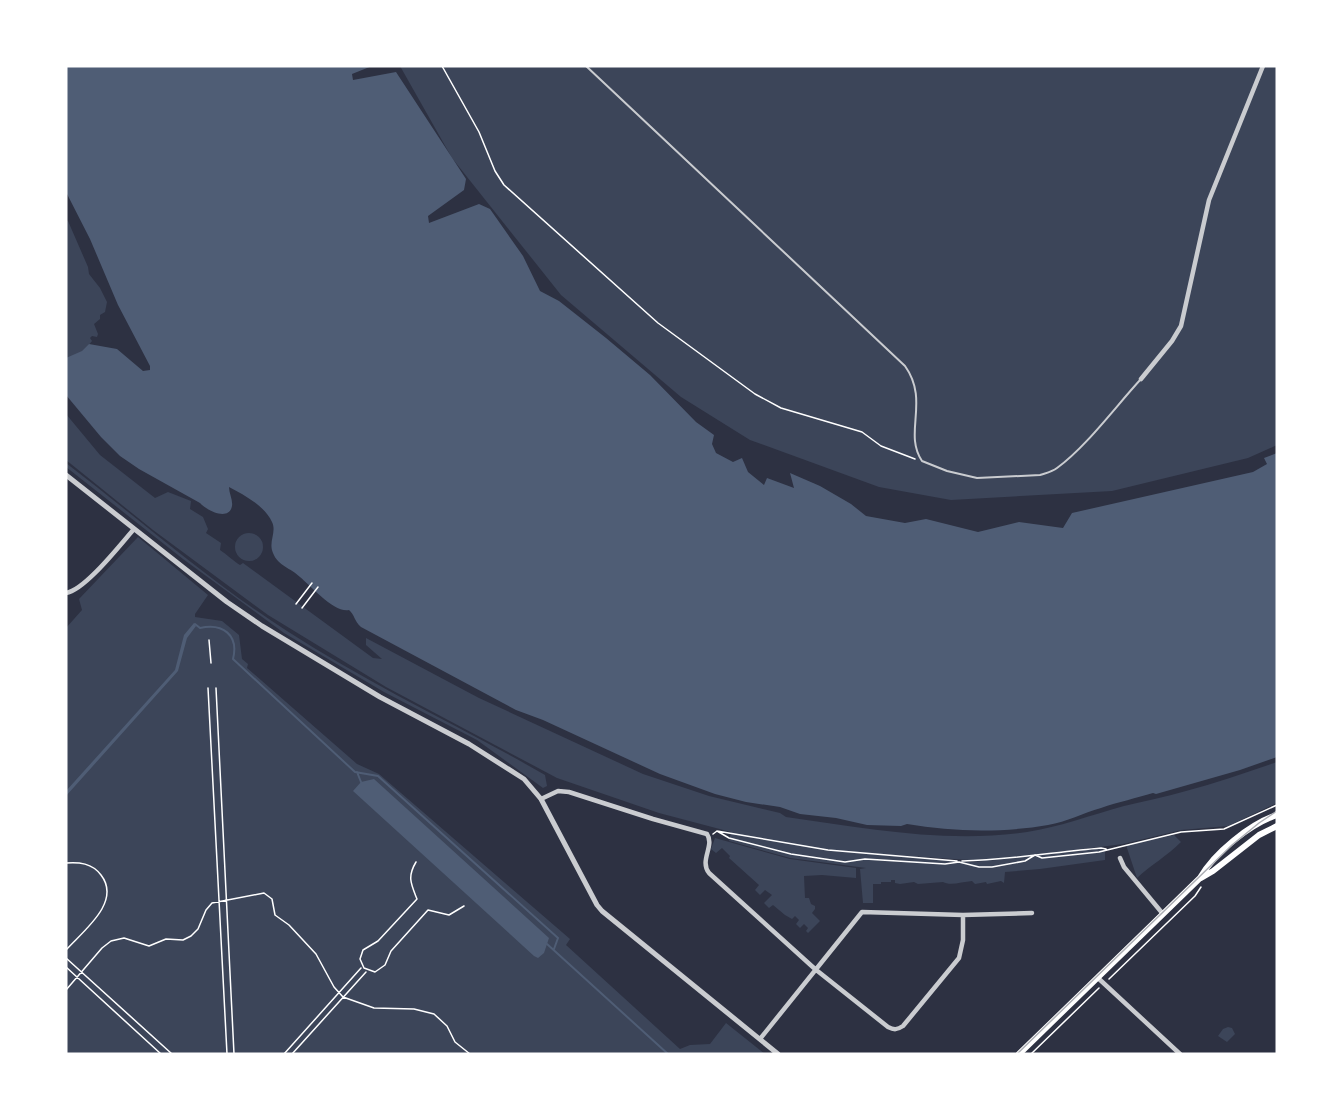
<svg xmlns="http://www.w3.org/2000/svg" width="1343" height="1120" font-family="Rubik,sans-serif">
<rect width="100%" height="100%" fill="#2d3142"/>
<path fill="#3c4559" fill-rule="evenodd" d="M 400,66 L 1277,66 L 1277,445 L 1248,458 L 1112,491 L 951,500 L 879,487 L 750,440 L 681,397 L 561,295 L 452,158 Z
M 66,220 L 68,221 L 88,267 L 89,274 L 100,288 L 107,302 L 105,312 L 100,315 L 100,319 L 94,324 L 98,334 L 97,337 L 92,336 L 90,338 L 92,341 L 82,353 L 66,362 Z
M 66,414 L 100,455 L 155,498 L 168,492 L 191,501 L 190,509 L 203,517 L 208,529 L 206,533 L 221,543 L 220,550 C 226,554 235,562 240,565 L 243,563 L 373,658 L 382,659 L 366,645 L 366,638 L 479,698 L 643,774 L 709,796 L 780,813 L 786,817 C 865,828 947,844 1027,832 C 1060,827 1091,815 1124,806 C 1144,801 1165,797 1186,791 C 1216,783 1247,772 1277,762 L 1277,803 L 1228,826 L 1181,830 L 1123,844 L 988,861 L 1100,848 L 1105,852 L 1105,860 L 1040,869 L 1005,872 L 1004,883 L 1001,881 L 987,884 L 986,882 L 975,884 L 972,881 C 962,882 950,886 943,882 L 918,884 L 914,882 L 900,884 L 895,883 L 895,880 L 891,880 L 891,882 L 881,882 L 881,884 L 873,884 L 873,903 L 863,903 L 860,869 L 866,868 L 790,858 L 729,841 L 731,832 L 659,813 L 557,778 L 386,687 L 268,615 L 153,530 L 66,460 ZM 832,851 L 984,861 L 971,862 Z
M 66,463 C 139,519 209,581 287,631 C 370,685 460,726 545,775 L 547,786 L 543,788 L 477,740 L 384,692 L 284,633 L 183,559 L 66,467 Z
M235 547a14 14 0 1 1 28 0a14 14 0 1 1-28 0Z
M 138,537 L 208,595 L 195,614 L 195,617 L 222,621 L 239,635 L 242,659 L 248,664 L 247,668 L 357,764 L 379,774 L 570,939 L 566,945 L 680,1049 L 690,1045 L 710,1044 L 726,1023 L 765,1054 L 66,1054 L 66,628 L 82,610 L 79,599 Z
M 1174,835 L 1181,842 C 1167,856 1151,865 1137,878 L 1126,845 Z
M 715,838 L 790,859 L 856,868 L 856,878 L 822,875 L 804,876 L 805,898 L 809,898 L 811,904 L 815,906 L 815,909 L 812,913 L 820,921 L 808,933 L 806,931 L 808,928 L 804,924 L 800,928 L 796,924 L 799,920 L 795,916 L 792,919 L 785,915 L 773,905 L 769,908 L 764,903 L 772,895 L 765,890 L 760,895 L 755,890 L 759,885 L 729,858 L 730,856 L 722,848 L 716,853 L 711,849 Z
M 1228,1027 L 1232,1028 L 1235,1034 L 1227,1042 L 1218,1036 L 1223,1029 Z"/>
<path fill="#4f5d75" d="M 66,66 L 372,66 L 352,74 L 353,80 L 396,72 L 466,179 L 464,190 L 428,216 L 429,223 L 479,204 L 490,209 L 523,256 L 540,291 L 559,301 L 606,338 L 650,375 L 696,422 L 714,435 L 712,444 L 716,453 L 733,462 L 742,458 L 748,472 L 764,485 L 767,478 L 794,488 L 790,473 L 820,486 L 851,504 L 866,516 L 905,523 L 926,519 L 978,532 L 1019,522 L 1063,528 L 1072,513 L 1253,472 L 1267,464 L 1264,458 L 1277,453 L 1277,757 L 1240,770 L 1156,794 L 1153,793 C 1137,798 1118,802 1101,808 C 1083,813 1067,822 1048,825 C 1002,833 953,832 907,824 L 901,826 L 867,825 L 836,818 L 800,814 L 780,807 L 746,802 L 715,794 L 660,774 L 543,720 L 516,710 L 361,627 C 354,621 355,615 349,610 C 334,613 311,586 300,577 C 291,568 278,566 273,553 C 268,542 277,532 272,522 C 265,506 244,495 229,487 C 229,493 233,500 232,506 C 229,522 206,510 200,503 L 139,469 L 120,456 L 101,437 L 66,395 L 66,358 L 82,351 L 89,344 L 117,349 L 143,371 L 150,370 L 150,366 L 118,305 L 90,239 L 66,192 Z
M 194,623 L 196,626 L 187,638 L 178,671 L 66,796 L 66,791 L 175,670 L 184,635 Z
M 374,779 L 549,938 L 544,953 L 538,958 L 534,956 L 353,791 L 361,782 Z"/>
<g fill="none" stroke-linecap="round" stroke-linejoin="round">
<path stroke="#4f5d75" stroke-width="2" d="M 195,624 L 200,628 C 223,623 239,635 233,659 L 355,772 L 378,776 L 558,938 L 554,949
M 357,772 L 361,782
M 547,944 L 668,1054"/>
<path stroke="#fff" stroke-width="1.5" d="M 442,66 L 479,132 L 495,171 L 504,185 L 658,323 L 755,394 L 781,408 L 862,432 L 881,446 L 915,459
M 296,604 L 312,583
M 302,608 L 318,587
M 209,640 L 211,663
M 208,688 L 227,1054
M 216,688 L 234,1054
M 717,831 L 729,838 L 791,854 L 845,862 L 865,859 L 945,864 L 959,862 L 979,867 L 992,867 L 1025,861 L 1035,855 L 1042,858 L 1099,852 L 1181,832 L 1224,829 L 1277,805
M 713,834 L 717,831 L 828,850 L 957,861
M 962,861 C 1009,860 1055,852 1101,848 L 1106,849
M 416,862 C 407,877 411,884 417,899 L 378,941 L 363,950 L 360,959 L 364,968 L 375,972 L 385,965 L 391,951 L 428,910 L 449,915 L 464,906
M 66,863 C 79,862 92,863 101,875 C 122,902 83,931 66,950
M 66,958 L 172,1054
M 66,967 L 161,1054
M 1109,979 L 1195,896 L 1201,887
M 66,990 L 102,948 L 111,941 L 124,938 L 149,946 L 166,939 L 183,940 L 191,936 L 198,929 L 206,910 L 212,903 L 264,893 L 272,899 L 275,915 L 289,925 L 316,954 L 334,987 L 343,997 L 374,1008 L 414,1009 L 434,1014 L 447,1026 L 455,1042 L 470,1054
M 284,1054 L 361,968
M 292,1054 L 366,972
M 1031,1054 L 1099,988"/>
<path stroke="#caccd0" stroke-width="2" d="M 586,66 L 905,366 C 930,401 903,433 922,461 L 947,471 L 977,478 L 1040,475 C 1046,473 1052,472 1057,468 C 1086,447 1116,406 1141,379"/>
<path stroke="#caccd0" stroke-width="4.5" d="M 1141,379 L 1172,341 L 1181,326 L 1209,200 L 1263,66
M 66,593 C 85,590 120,545 134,529
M 541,799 L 558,791 L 569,792 L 653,819 L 707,834 C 715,846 699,860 709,873 L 815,969 L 888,1027 C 894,1030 897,1030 903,1026 L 959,958 L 963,940 L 963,915
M 1120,858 L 1124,867 L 1163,914
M 1098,978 L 1180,1054
M 760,1039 L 862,912 L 963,915 L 1032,913"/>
<path stroke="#caccd0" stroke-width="5" d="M 66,475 L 227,602 L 262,626 L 380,697 L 469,744 L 524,779 L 541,799 L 597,905 L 602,911 L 778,1054"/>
<path stroke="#fff" stroke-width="6" d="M 1201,878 L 1213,871 L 1259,835 L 1277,826
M 1019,1054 L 1200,878 C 1214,853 1250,824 1277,815"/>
<path stroke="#abadb3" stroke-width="1.5" d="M 1017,1054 L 1232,845 L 1259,823 L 1277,811"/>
</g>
<rect width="1343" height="1120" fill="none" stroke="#ffffff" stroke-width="135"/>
</svg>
